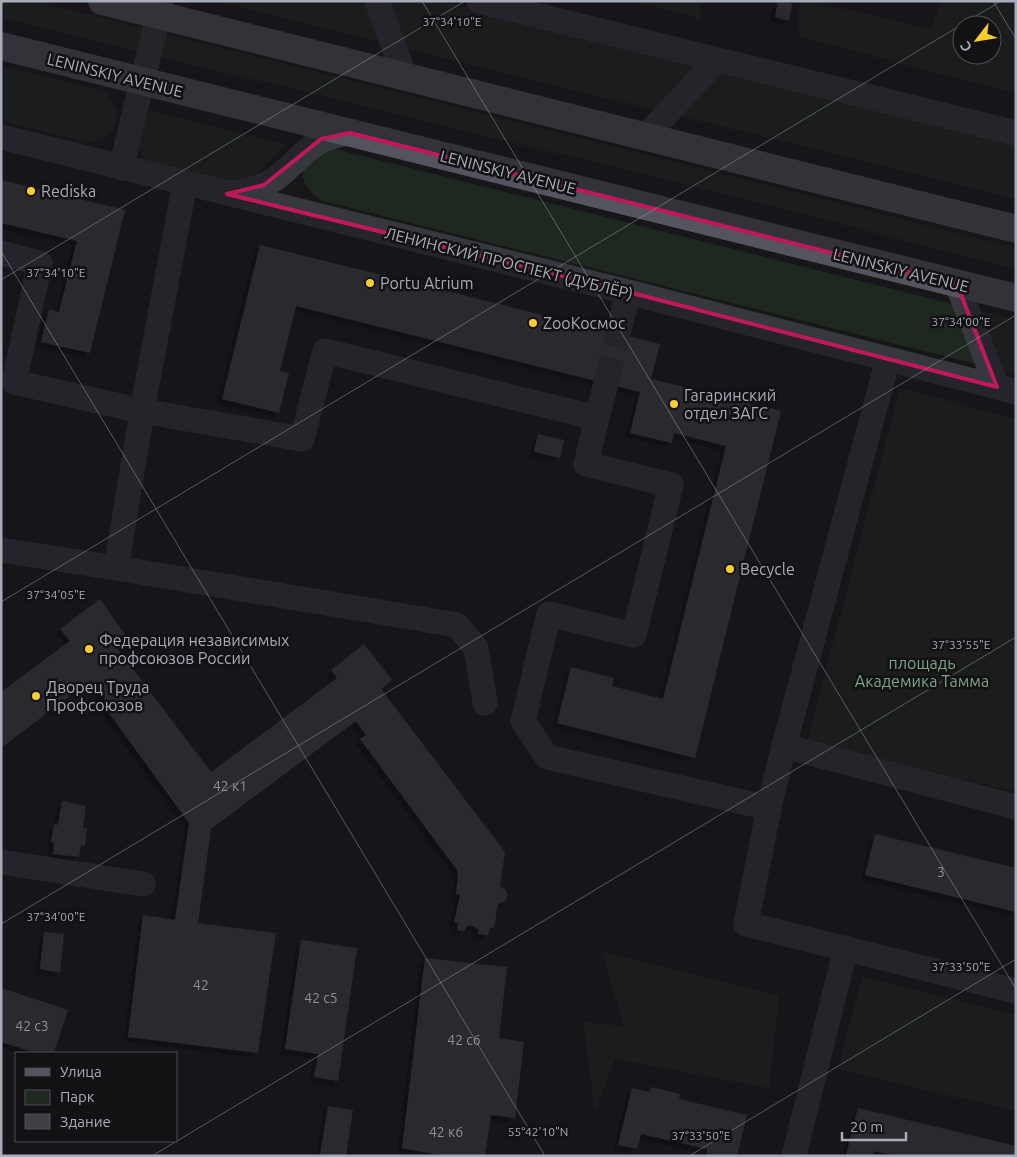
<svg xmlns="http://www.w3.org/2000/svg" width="1017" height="1157" font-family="Ubuntu,sans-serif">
<defs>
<filter id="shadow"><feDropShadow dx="-4.5" dy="4.5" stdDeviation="0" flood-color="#0009"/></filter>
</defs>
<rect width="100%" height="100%" fill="#171619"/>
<path fill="#1e2720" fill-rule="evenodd" d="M 1,1 L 36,1 L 1016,248 L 1016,269 L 712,191 L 1,18 Z
M 215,1 L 439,1 L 1016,144 L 1016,199 Z
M 635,1 L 701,1 L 700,19 Z
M 799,1 L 809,1 L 932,29 L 940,1 L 1016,1 L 1016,93 L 799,37 ZM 962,25 L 992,25 L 992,55 L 962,55 Z
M 1,66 L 99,90 L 107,94 L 117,110 L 114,129 L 108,136 L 91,143 L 1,121 Z
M 142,109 L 285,145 L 244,186 L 150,163 L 140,153 L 133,140 Z
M 327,147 L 1016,320 L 1016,374 L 323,201 C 311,195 294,176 307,162 C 313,156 320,152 327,147 Z
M 900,388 L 1016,419 L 1016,792 L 807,742 Z
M 602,952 L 779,995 L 769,1088 L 615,1059 L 595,1111 L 583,1022 L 624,1026 Z
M 862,977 L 1016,1015 L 1016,1111 L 838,1069 Z"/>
<path fill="#414046" filter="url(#shadow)" d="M 778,1 L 792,4 L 789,21 L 775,17 Z
M 1,180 L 125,210 L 90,353 L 41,342 L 49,309 L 59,312 L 77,241 L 1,223 Z
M 260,245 L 660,344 L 651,379 L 781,411 L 695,758 L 557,723 L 571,667 L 614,678 L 612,686 L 663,699 L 726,446 L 674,433 L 672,443 L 630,433 L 640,392 L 296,306 L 280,371 L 289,373 L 279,413 L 222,399 Z
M 538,434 L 564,440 L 560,458 L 534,452 Z
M 100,599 L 128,639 L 117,648 L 211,772 L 337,678 L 331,670 L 364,644 L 392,680 L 381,689 L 505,852 L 500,886 L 505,889 L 508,895 L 505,901 L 498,904 L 494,928 L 490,927 L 488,935 L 478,934 L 478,929 L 473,926 L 467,926 L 464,931 L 457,930 L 458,923 L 454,923 L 460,895 L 456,894 L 458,879 L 457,870 L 360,739 L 366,735 L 356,721 L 211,829 L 198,923 L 276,933 L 258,1053 L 128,1037 L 143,915 L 175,920 L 189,823 L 101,702 L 105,699 L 91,680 L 1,748 L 1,692 L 70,641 L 60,629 Z
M 62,801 L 86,806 L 83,828 L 87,828 L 85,846 L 81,845 L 79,857 L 53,854 L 54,843 L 51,842 L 54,824 L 58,825 Z
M 875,834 L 1016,868 L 1016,912 L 865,875 Z
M 44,932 L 64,934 L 60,973 L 40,969 Z
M 301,940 L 357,948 L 338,1081 L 314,1077 L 318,1054 L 285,1049 Z
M 425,958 L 507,967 L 499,1038 L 524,1042 L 515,1118 L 491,1115 L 485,1156 L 444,1156 L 402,1148 Z
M 1,988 L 68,1010 L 54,1053 L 36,1053 L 1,1042 Z
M 651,1087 L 680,1094 L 679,1099 L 747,1115 L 737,1156 L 707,1156 L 707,1149 L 641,1134 L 637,1149 L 618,1145 L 632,1088 L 650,1092 Z
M 328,1106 L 353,1110 L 346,1156 L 320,1156 Z
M 858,1108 L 1016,1146 L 1016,1156 L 895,1156 L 874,1151 L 873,1156 L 846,1156 Z"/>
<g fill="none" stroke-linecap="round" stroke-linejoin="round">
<path stroke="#343439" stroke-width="25" stroke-dasharray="25 12" stroke-linecap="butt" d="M 606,383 L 618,334"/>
<path stroke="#37373e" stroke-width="25" d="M 377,1 L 405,77
M 479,1 L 1016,133
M 1,137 L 628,292 L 1016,392
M 645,137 L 717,60
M 121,168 L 162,1
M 185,183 L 142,411 L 302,439 L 325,351 L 597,418 L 586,464 L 671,485 L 634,635 L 549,614 L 523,721 L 547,757 L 769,808
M 232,193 C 249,190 266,187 279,176 C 305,154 313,137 350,133
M 1,253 L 40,263 L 14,382 L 142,411 L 116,568 L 1,550
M 957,284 L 997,387
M 618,334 L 628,292
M 888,359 L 784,746 L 769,808 L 746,924 L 1016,991
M 597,418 L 606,383
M 116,568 L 457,625 L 476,648 L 485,703
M 784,746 L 1016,807
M 1,862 L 143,884
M 794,1156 L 846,948"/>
<path stroke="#53545d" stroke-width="28" d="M 102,1 L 1016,229
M 1,46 L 1016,298"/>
</g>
<path d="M0 0H1017V1157H0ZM 350,133 L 957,284 L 997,387 L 628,292 L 227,194 L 264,185 L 321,139 Z" fill="#171619" fill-opacity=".55" fill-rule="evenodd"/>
<path fill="none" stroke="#c2185b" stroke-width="4" stroke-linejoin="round" d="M 350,133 L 957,284 L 997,387 L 628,292 L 227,194 L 264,185 L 321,139 Z"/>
<path fill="none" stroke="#a8abb9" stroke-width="1" stroke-opacity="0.45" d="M 422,1 L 1016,989M 993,1 L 1016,39M 1,251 L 545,1156M 1,280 L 465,1M 1,602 L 1001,1M 1,924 L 1016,315M 152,1156 L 1016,637M 689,1156 L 1016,959"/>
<g fill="#fbce2c" stroke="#121114" stroke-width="2">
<circle cx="31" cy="191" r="5"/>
<circle cx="370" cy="283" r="5"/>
<circle cx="533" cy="323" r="5"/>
<circle cx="674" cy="404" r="5"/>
<circle cx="730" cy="569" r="5"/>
<circle cx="89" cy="649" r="5"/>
<circle cx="36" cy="696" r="5"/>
</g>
<g text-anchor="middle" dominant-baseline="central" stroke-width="5" stroke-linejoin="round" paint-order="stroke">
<g font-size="14" fill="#8e909c">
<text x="230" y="786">42 к1</text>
<text x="941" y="872">3</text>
<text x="201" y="985">42</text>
<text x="321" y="998">42 с5</text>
<text x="32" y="1026">42 с3</text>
<text x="464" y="1040">42 с6</text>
<text x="446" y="1132">42 к6</text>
</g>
<g font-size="16" fill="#a8abb9" stroke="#121114">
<text transform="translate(115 75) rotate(14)">LENINSKIY AVENUE</text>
<text transform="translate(508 172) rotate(14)">LENINSKIY AVENUE</text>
<text transform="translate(509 263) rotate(14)">ЛЕНИНСКИЙ ПРОСПЕКТ (ДУБЛЁР)</text>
<text transform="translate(901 270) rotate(14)">LENINSKIY AVENUE</text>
</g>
<g font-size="16" fill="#a8abb9" stroke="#121114" text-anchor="start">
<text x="41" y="191">Rediska</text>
<text x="380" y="283">Portu Atrium</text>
<text x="543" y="323">ZooКосмос</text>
<text x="684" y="395">Гагаринский<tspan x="684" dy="18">отдел ЗАГС</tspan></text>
<text x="740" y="569">Becycle</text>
<text x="99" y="640">Федерация независимых<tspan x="99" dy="18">профсоюзов России</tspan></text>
<text x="46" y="687">Дворец Труда<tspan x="46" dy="18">Профсоюзов</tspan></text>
</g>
<g font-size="16" fill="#7ea585" stroke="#121114">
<text x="922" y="663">площадь<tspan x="922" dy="18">Академика Тамма</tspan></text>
</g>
</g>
<g font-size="12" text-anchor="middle" fill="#a8abb9" stroke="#121114" stroke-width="5" stroke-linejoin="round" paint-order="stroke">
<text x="452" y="26">37°34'10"E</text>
<text x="56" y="277">37°34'10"E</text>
<text x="961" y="326">37°34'00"E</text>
<text x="56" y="599">37°34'05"E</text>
<text x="961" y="649">37°33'55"E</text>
<text x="56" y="921">37°34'00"E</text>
<text x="961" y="971">37°33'50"E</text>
<text x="538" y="1136">55°42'10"N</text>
<text x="701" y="1140">37°33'50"E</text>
</g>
<rect width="1017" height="1157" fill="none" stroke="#a8abb9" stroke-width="5"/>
<rect x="15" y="1052" width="162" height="90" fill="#121114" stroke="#4e4f56"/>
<rect x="25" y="1068" width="25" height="8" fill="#53545d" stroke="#4e4f56"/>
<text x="60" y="1077" font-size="15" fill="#a8abb9">Улица</text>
<rect x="25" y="1090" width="25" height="15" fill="#1e2720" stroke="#4e4f56"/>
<text x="60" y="1102" font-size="15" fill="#a8abb9">Парк</text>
<rect x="25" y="1114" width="25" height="15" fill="#414046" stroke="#4e4f56"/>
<text x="60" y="1127" font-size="15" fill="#a8abb9">Здание</text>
<g transform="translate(977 40) rotate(239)"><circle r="24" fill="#121114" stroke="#4e4f56"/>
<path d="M0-4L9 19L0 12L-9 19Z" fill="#fbce2c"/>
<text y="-8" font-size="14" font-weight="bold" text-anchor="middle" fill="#a8abb9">С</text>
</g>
<path d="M842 1132v8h64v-8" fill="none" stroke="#a8abb9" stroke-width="2.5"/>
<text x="850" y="1132" font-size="15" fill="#a8abb9" stroke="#121114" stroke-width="4" paint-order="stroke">20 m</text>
</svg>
